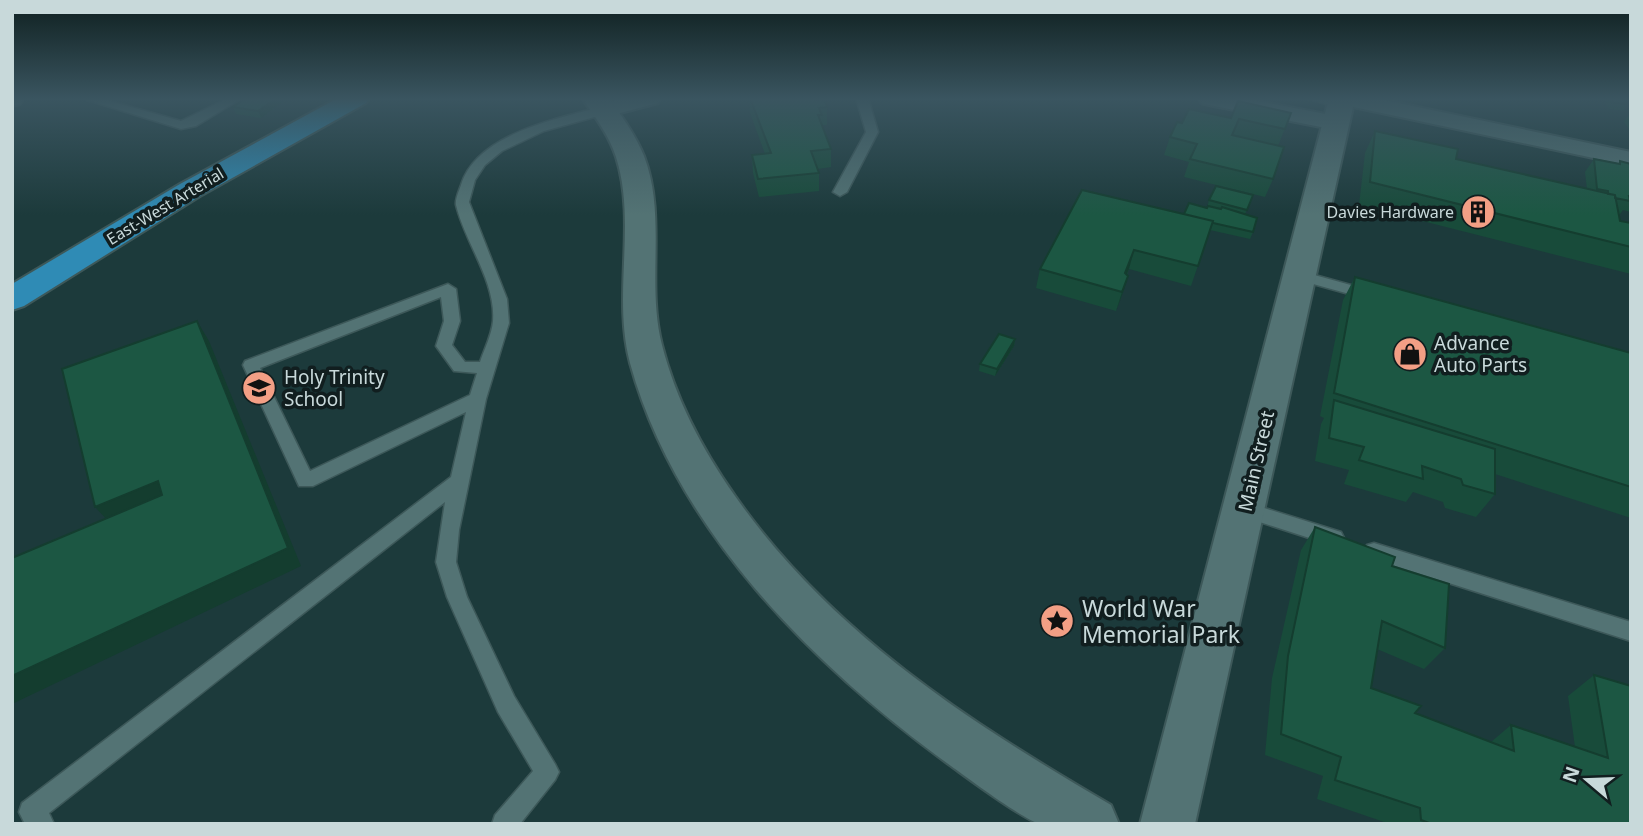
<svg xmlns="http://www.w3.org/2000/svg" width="1643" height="836" font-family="'Noto Sans',sans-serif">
<rect width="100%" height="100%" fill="#1c3a3b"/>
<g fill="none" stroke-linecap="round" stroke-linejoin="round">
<g stroke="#3d5859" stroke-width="3">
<path id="lane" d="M 81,98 L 99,98 L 181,121 L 228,98 L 242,98 L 196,126 L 181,129 Z
M 856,98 L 868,98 L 878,132 L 847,192 L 840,196 L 833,192 L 866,132 Z
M 1305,98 L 1328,98 L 1347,104 L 1341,108 Z
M 605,106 L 611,110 L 609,113 L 544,131 L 502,151 L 485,165 L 475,180 L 469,202 L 507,299 L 509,323 L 486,399 L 459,530 L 456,562 L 467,597 L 514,696 L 555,764 L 559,772 L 555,780 L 520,824 L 492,824 L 495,815 L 533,771 L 498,712 L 447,597 L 436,562 L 445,502 L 49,813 L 54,824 L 25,824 L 19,812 L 22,803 L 451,477 L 466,412 L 313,486 L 299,486 L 243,365 L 245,361 L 448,284 L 456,289 L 460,321 L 452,345 L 465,362 L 480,362 C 484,350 492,334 493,321 C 496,281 465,243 456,205 C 455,199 459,191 461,185 C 477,133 560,118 605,106 ZM 441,297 L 444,321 L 436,346 L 454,371 L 477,373 L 470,395 L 310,471 L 260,368 Z
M 1300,271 L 1376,292 L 1379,295 L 1371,300 L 1295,279 L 1293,276 Z
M 1245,502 L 1341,532 L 1344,538 L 1341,544 L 1334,546 L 1238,515 L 1235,510 L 1238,505 Z
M 1374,543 L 1631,622 L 1631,641 L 1367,557 L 1364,551 L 1367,545 Z"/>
</g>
<g stroke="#3d5859" stroke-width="4">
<path id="street" d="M 12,98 L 24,98 L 20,104 L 12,106 Z
M 625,98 L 661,98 L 658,103 L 605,117 L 597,115 L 594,110 L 597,105 Z
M 1198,98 L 1242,98 L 1336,116 L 1344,118 L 1347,123 L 1344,128 L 1336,130 L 1209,105 L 1201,103 Z
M 1333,98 L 1375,98 L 1631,152 L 1631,166 L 1344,105 L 1336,103 Z"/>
</g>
<g stroke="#3d5859" stroke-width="4">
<path id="secondary" d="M 582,98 L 608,98 C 622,116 635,134 644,156 C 667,216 646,283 662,345 C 676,400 702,449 735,496 C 831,633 969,722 1111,805 L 1119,824 C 1102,824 1053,828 1040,824 C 1021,818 969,779 951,766 C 815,667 676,531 630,363 C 612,295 637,223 616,157 C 609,135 595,117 582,98 Z
M 1329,98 L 1355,98 L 1195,824 L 1140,824 Z"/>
</g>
<g stroke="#3d5859" stroke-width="4">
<path id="highway" d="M 338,98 L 370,98 L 366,103 L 200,196 L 24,306 L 12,310 L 12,284 L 180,184 Z"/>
</g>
<use href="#lane" fill="#537374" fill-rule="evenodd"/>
<use href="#street" fill="#537374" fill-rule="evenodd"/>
<use href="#secondary" fill="#537374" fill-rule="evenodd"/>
<use href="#highway" fill="#2f8bb5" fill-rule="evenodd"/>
</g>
<path fill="#184b3a" d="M 247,98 L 278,98 L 281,103 L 261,118 L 236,114 L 233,107 Z
M 749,98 L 814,98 L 815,100 L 827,107 L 827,125 L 822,125 L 831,149 L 831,167 L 818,169 L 819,173 L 819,191 L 759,197 L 753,173 L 752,155 L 765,154 L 750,113 Z
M 974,98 L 989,98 L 988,100 Z
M 1607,98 L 1623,98 L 1627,104 L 1623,111 L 1609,109 L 1605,102 Z
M 1631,112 L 1631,132 L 1624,122 Z
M 1291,113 L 1278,146 L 1273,179 L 1265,197 L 1184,177 L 1189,162 L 1164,155 L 1170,137 L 1182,123 Z
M 1375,131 L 1456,159 L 1587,189 L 1585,172 L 1594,159 L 1618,164 L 1620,161 L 1631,164 L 1631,212 L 1623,210 L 1620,214 L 1618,214 L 1620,221 L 1631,223 L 1631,274 L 1359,205 L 1365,153 Z
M 1253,195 L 1245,214 L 1253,232 L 1250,239 L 1210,230 L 1191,286 L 1129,269 L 1127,275 L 1128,276 L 1122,295 L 1116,311 L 1036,288 L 1040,269 L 1184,214 L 1207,208 L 1209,200 Z
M 1355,277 L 1631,353 L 1631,518 L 1495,474 L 1495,494 L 1476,517 L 1445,508 L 1443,502 L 1413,492 L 1406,502 L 1344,484 L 1349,470 L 1315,461 L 1321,424 L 1324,418 L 1320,416 L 1343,300 Z
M 1015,339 L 1014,346 L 995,376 L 979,371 L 980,364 Z
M 1315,527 L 1392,566 L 1445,648 L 1424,669 L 1377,649 L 1371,688 L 1415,713 L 1491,742 L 1511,725 L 1575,747 L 1568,696 L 1594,675 L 1631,824 L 1390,824 L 1317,799 L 1323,776 L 1265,755 L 1272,678 L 1301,550 Z"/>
<path fill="#143d2f" d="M 277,98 L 278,98 L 281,103 L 261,118 L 258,111 Z
M 1134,250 L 1129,269 L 1119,292 L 1125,273 Z
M 1128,276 L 1122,295 L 1116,311 L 1122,292 Z
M 197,321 L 209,341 L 301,566 L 12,704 L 12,676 L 288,548 Z
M 1015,339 L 1014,346 L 995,376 L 997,369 Z
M 158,481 L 174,500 L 113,526 L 95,507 Z"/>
<path fill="#1c5743" stroke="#143d2f" stroke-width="2" d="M 247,98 L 277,98 L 258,111 L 233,107 Z
M 750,98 L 814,98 L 815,100 L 824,99 L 827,107 L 819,108 L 822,115 L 818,115 L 831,149 L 811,151 L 819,173 L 758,179 L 752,155 L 771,153 Z
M 1610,98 L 1623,98 L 1627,104 L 1614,103 Z
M 1238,101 L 1291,113 L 1285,129 L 1239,119 L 1232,135 L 1284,147 L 1273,179 L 1190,159 L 1197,144 L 1170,137 L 1177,122 L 1182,123 L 1189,109 L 1231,118 Z
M 1375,131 L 1458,149 L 1456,159 L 1615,195 L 1620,221 L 1631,223 L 1631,247 L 1370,182 Z
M 1594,159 L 1620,164 L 1620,161 L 1631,164 L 1631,196 L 1629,196 L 1630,201 L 1615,198 L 1615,195 L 1608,194 L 1608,191 L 1597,189 Z
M 1216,186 L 1253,195 L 1247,210 L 1209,200 Z
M 1082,190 L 1213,221 L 1198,266 L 1134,250 L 1125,273 L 1128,276 L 1122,292 L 1040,269 Z
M 1189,203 L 1207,208 L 1208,206 L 1221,209 L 1222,207 L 1257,218 L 1253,232 L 1213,223 L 1213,221 L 1184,214 Z
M 1355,277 L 1631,353 L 1631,487 L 1334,393 Z
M 197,321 L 288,548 L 12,676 L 12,558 L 162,495 L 158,481 L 95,507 L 62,369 Z
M 999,334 L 1015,339 L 997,369 L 980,364 Z
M 1334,400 L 1495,449 L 1495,494 L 1463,485 L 1461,479 L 1422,466 L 1423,479 L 1359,460 L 1364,447 L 1329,438 Z
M 1315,527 L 1395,557 L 1392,566 L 1449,584 L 1445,648 L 1382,621 L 1371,688 L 1421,706 L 1415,713 L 1514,751 L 1511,725 L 1608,758 L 1594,675 L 1631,686 L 1631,824 L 1432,824 L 1421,820 L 1420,808 L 1335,780 L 1341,757 L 1281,734 L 1288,656 Z"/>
<linearGradient id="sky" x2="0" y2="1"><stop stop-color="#0f2020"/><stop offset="0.46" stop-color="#3a5560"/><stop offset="1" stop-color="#3a5560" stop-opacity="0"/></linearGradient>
<rect width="1643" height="215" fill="url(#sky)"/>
<defs>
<g id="building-disc" transform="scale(1.75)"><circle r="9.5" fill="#f39f85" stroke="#111e1f"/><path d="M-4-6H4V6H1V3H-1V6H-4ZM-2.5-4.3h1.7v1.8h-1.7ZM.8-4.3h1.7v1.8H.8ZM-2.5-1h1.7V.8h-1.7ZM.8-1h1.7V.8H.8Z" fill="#111"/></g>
<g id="shop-disc" transform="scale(1.75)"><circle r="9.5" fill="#f39f85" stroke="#111e1f"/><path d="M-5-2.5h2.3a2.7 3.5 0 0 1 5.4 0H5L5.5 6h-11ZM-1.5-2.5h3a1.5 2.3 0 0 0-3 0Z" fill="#111"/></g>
<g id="school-disc" transform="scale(1.75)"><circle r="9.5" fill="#f39f85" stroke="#111e1f"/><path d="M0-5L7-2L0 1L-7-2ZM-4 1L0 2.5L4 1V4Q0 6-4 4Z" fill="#111"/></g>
<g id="sight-disc" transform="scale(1.75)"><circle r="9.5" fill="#f39f85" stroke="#111e1f"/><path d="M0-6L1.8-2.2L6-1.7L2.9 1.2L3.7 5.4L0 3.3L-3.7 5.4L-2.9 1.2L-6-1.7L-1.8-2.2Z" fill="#111"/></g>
</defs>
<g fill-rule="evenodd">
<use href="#building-disc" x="1478" y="212"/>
<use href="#shop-disc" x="1410" y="354"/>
<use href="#school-disc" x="259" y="388"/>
<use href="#sight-disc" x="1057" y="621"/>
</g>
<g text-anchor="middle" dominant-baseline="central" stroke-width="7" stroke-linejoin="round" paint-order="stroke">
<g font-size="16" fill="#c8d9da" stroke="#111e1f">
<text transform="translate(165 206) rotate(-31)">East-West Arterial</text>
</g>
<g font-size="16" fill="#c8d9da" stroke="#111e1f" text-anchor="end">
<text x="1454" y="212">Davies Hardware</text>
</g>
<g font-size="19" fill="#c8d9da" stroke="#111e1f" text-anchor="start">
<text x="1434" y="343">Advance<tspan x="1434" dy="22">Auto Parts</tspan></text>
<text x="284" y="377">Holy Trinity<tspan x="284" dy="22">School</tspan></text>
</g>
<g font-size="19" fill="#c8d9da" stroke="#111e1f">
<text transform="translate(1256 461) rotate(-77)">Main Street</text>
</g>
<g font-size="23" fill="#c8d9da" stroke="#111e1f" text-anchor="start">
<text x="1082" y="608">World War<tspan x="1082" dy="26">Memorial Park</tspan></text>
</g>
</g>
<rect width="1643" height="836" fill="none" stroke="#c8d9da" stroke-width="28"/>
<g transform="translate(1587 780) rotate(289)" stroke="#111e1f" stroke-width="5" paint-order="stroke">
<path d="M0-5L12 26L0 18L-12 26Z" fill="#c8d9da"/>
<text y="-10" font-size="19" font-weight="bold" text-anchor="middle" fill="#c8d9da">N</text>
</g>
</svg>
